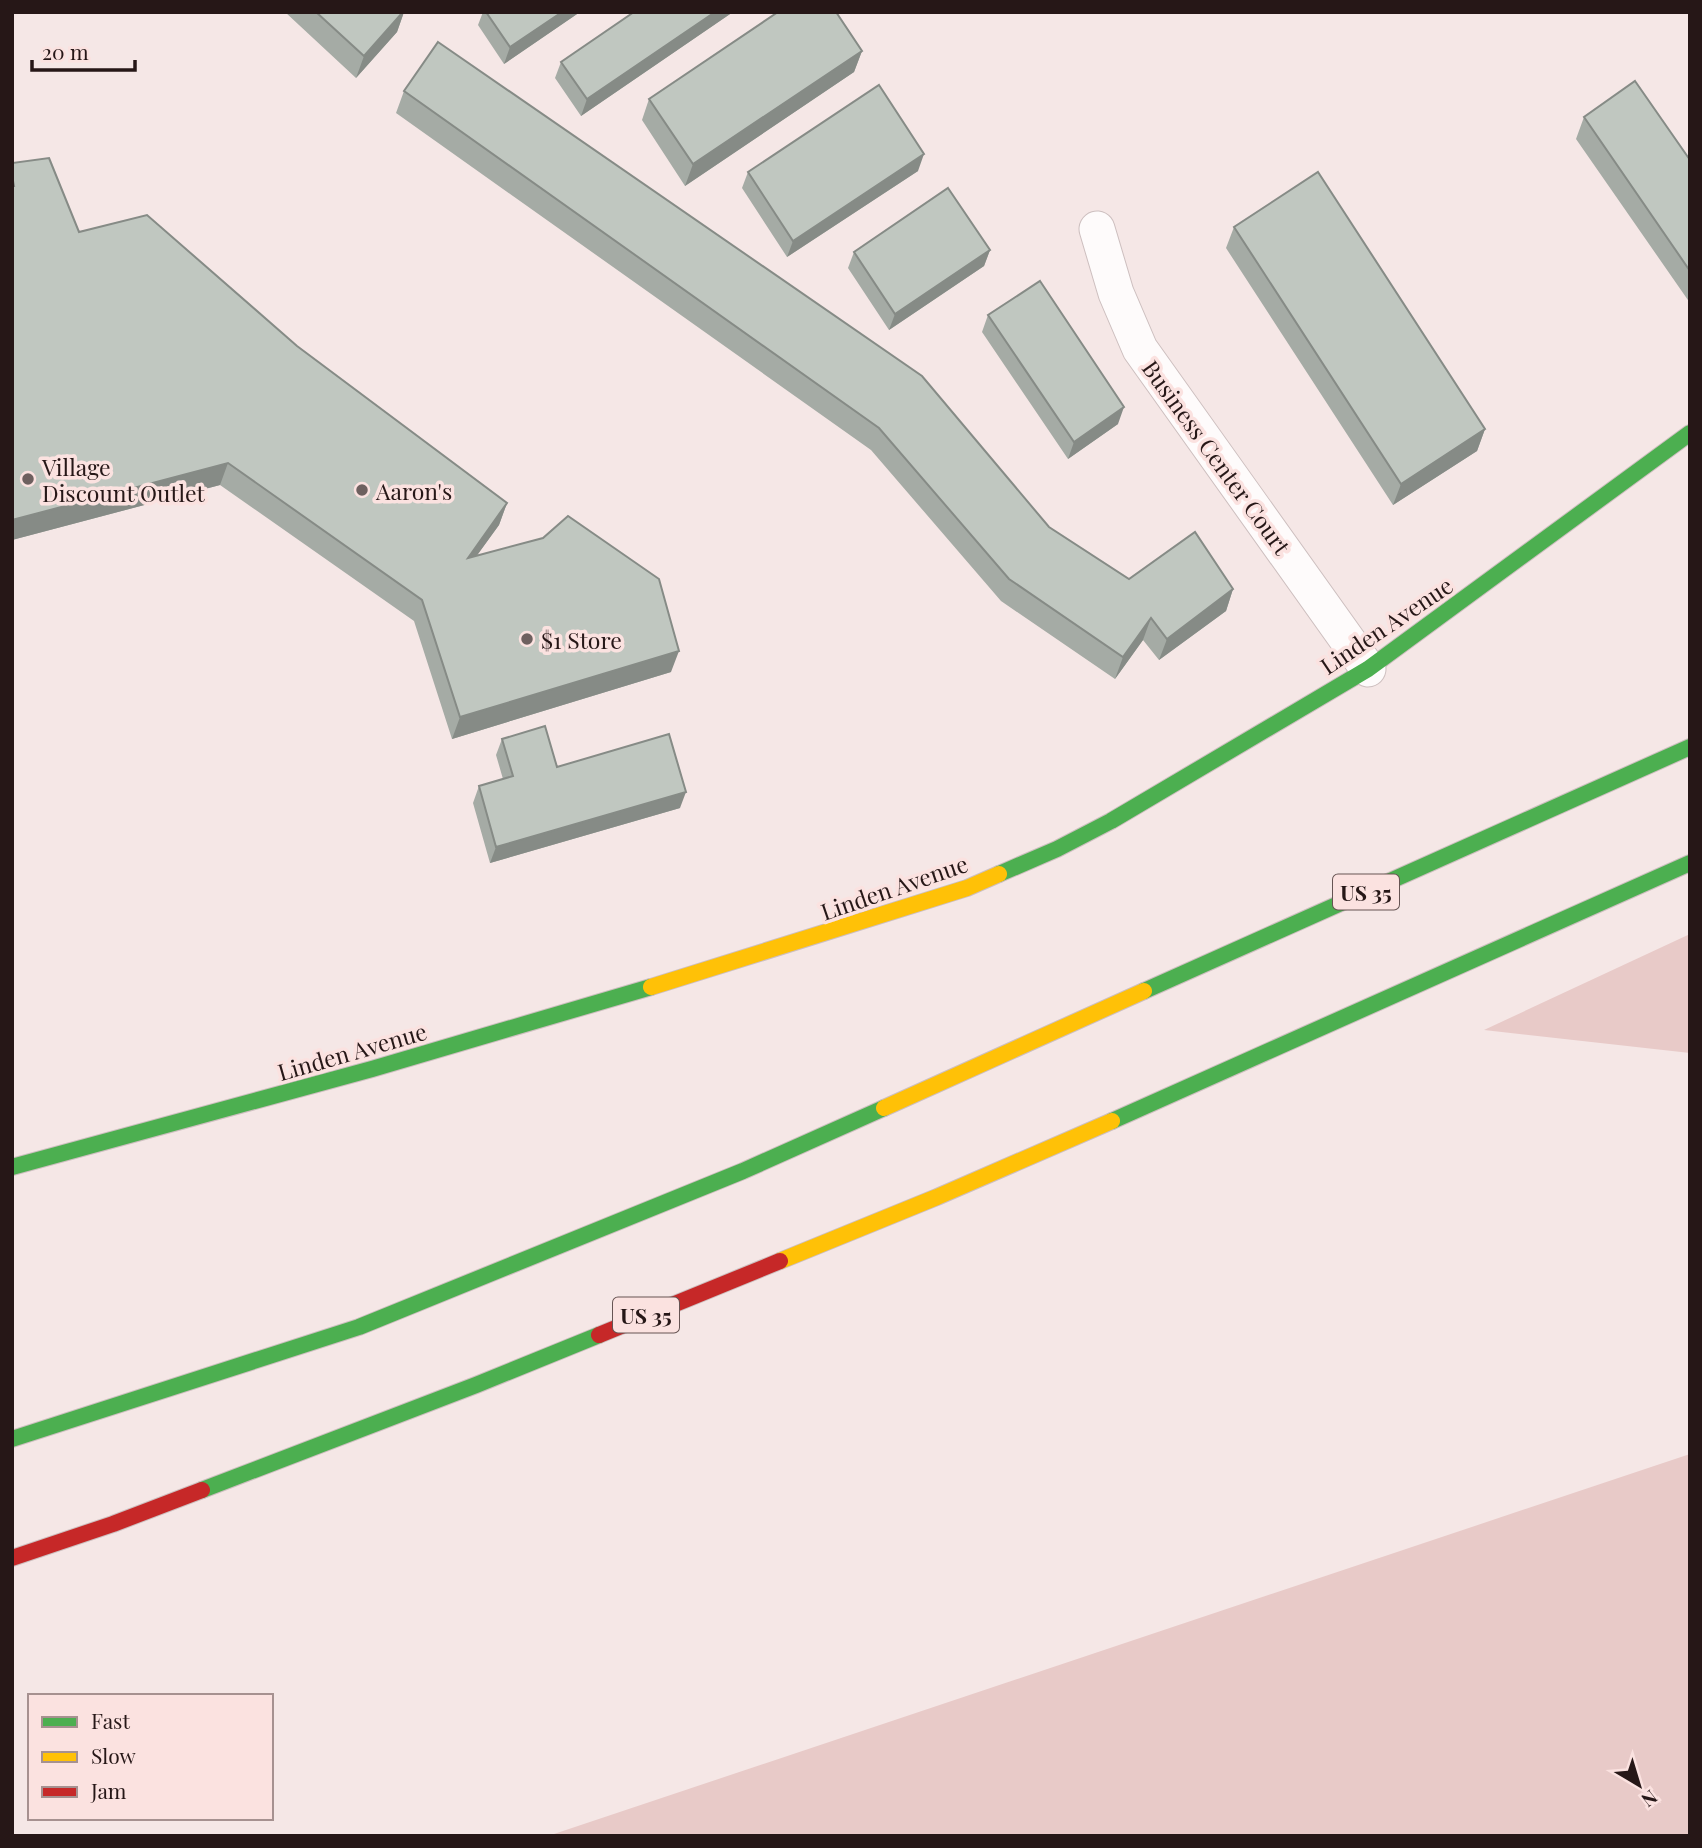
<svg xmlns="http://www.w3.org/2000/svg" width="1702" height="1848" font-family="'Playfair Display',serif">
<rect width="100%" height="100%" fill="#f5e7e6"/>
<path fill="#e8cac8" d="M 1690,934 L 1690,1053 L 1484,1030 Z
M 1690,1454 L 1690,1836 L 548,1836 Z"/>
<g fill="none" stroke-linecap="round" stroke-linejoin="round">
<g stroke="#cdbfbf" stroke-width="37">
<path id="street" d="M 1097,229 L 1116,293 L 1140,349 L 1368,669"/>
</g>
<g stroke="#cdbfbf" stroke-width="18">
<path id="fast" d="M 999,874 L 1057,849 L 1111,821 L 1368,669 L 1690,433
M 1144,991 L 1690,747
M 1112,1121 L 1690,863
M 12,1167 L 372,1069 L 651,987
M 12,1439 L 359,1327 L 743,1171 L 884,1108
M 202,1490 L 476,1385 L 599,1335"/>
</g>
<g stroke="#cdbfbf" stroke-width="18">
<path id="slow" d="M 651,987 L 967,888 L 999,874
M 884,1108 L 1144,991
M 780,1261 L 937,1197 L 1112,1121"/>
</g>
<g stroke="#cdbfbf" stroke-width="18">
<path id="jam" d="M 599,1335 L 780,1261
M 12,1558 L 113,1524 L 202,1490"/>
</g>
<use href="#street" stroke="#fefbfb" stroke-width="35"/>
<use href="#fast" stroke="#4caf50" stroke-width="16"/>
<use href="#slow" stroke="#ffc107" stroke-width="16"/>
<use href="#jam" stroke="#c62828" stroke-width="16"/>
</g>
<path fill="#a5aba5" d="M 285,12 L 404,12 L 397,32 L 356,78 Z
M 483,12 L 580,12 L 504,64 L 478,25 Z
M 634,12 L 733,12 L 581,116 L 555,78 L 561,62 Z
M 862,51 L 854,72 L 685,186 L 642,120 L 649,99 Z
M 404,91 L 1049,527 L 1129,579 L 1233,589 L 1226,611 L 1159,660 L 1143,640 L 1115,679 L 1001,601 L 871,450 L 396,113 Z
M 1584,117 L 1690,160 L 1690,303 L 1576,139 Z
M 12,163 L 79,232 L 297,346 L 507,503 L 499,525 L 477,555 L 671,672 L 452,739 L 414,621 L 220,485 L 12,540 Z
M 918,171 L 787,257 L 742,188 L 748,172 Z
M 1234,227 L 1485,429 L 1477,451 L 1393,505 L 1226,248 Z
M 990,250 L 984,266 L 889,330 L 848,268 L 854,252 Z
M 988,315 L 1118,424 L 1068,459 L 982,332 Z
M 502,739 L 557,767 L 680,808 L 490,863 L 473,803 L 479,786 L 503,779 L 496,755 Z"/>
<path fill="#868b86" d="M 403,12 L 404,12 L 397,32 L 356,78 L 364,56 Z
M 562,12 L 580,12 L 504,64 L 510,47 Z
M 715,12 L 733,12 L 581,116 L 587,99 Z
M 862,51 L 854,72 L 685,186 L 693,164 Z
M 924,154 L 918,171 L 787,257 L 793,241 Z
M 990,250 L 984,266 L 889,330 L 895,314 Z
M 1124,407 L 1118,424 L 1068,459 L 1074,442 Z
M 1485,429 L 1477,451 L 1393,505 L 1401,484 Z
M 228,463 L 220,485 L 12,540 L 12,520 Z
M 507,503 L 499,525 L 460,579 L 468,558 Z
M 1233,589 L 1226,611 L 1159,660 L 1167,639 Z
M 1151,618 L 1143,640 L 1115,679 L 1123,657 Z
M 679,651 L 671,672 L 452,739 L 460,717 Z
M 686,792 L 680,808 L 490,863 L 496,847 Z"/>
<path fill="#c0c7c0" stroke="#868b86" stroke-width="2" d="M 316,12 L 403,12 L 364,56 Z
M 486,12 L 562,12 L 510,47 Z
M 634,12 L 715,12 L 587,99 L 561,62 Z
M 778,12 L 836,12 L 862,51 L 693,164 L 649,99 Z
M 438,42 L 922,376 L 1049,527 L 1129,579 L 1195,532 L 1233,589 L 1167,639 L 1151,618 L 1123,657 L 1009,579 L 879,428 L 404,91 Z
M 1635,81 L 1690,160 L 1690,271 L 1584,117 Z
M 879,85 L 924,154 L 793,241 L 748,172 Z
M 49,158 L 79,232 L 147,215 L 297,346 L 507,503 L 468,558 L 543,538 L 568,516 L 659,579 L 679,651 L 460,717 L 422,600 L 228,463 L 12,520 L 12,186 L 14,186 L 12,176 L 12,163 Z
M 1318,172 L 1485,429 L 1401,484 L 1234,227 Z
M 948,188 L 990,250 L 895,314 L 854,252 Z
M 1040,281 L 1124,407 L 1074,442 L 988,315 Z
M 545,726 L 557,767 L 669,734 L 686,792 L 496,847 L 479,786 L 513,776 L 502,739 Z"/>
<g fill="#6e605f" stroke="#fbe2e0" stroke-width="2.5">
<circle cx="28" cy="479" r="7"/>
<circle cx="362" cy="490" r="7"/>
<circle cx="527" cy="639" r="7"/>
</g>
<g text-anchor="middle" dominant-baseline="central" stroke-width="7" stroke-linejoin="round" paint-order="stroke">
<g fill="#fbe2e0" stroke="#665453" stroke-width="2">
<rect x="1333" y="874.5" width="66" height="35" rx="5"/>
<rect x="613" y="1297.5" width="66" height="35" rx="5"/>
</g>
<g font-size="21" font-weight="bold" fill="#261717">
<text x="1366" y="892">US 35</text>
<text x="646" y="1315">US 35</text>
</g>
<g font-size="23" fill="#261717" stroke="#fbe2e0">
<text transform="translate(1217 457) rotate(54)">Business Center Court</text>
<text transform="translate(1386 625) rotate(-34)">Linden Avenue</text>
<text transform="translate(894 887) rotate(-19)">Linden Avenue</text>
<text transform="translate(352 1051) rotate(-16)">Linden Avenue</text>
</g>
<g font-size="23" fill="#261717" stroke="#fbe2e0" text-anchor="start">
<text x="42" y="466">Village<tspan x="42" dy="26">Discount Outlet</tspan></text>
<text x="376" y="490">Aaron's</text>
<text x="541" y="639">$1 Store</text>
</g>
</g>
<rect width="1702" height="1848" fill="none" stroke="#261717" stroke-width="28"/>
<rect x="28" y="1694" width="245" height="126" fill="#fbe2e0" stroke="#a69190" stroke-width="2"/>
<rect x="42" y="1717" width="35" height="10" fill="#4caf50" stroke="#a69190" stroke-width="2"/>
<text x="91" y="1729" font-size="21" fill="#261717">Fast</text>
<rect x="42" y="1752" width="35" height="10" fill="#ffc107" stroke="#a69190" stroke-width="2"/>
<text x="91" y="1764" font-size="21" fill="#261717">Slow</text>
<rect x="42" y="1787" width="35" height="10" fill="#c62828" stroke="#a69190" stroke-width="2"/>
<text x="91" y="1799" font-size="21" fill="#261717">Jam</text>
<g transform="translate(1639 1785) rotate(142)" stroke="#fbe2e0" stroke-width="5" paint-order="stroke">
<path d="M0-5L12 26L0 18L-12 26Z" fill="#261717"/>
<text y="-10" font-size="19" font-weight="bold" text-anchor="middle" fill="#261717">N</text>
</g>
<path d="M32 60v10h103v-10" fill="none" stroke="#261717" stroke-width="3.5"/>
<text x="42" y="60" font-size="21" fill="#261717" stroke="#fbe2e0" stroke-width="5" paint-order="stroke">20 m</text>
</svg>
